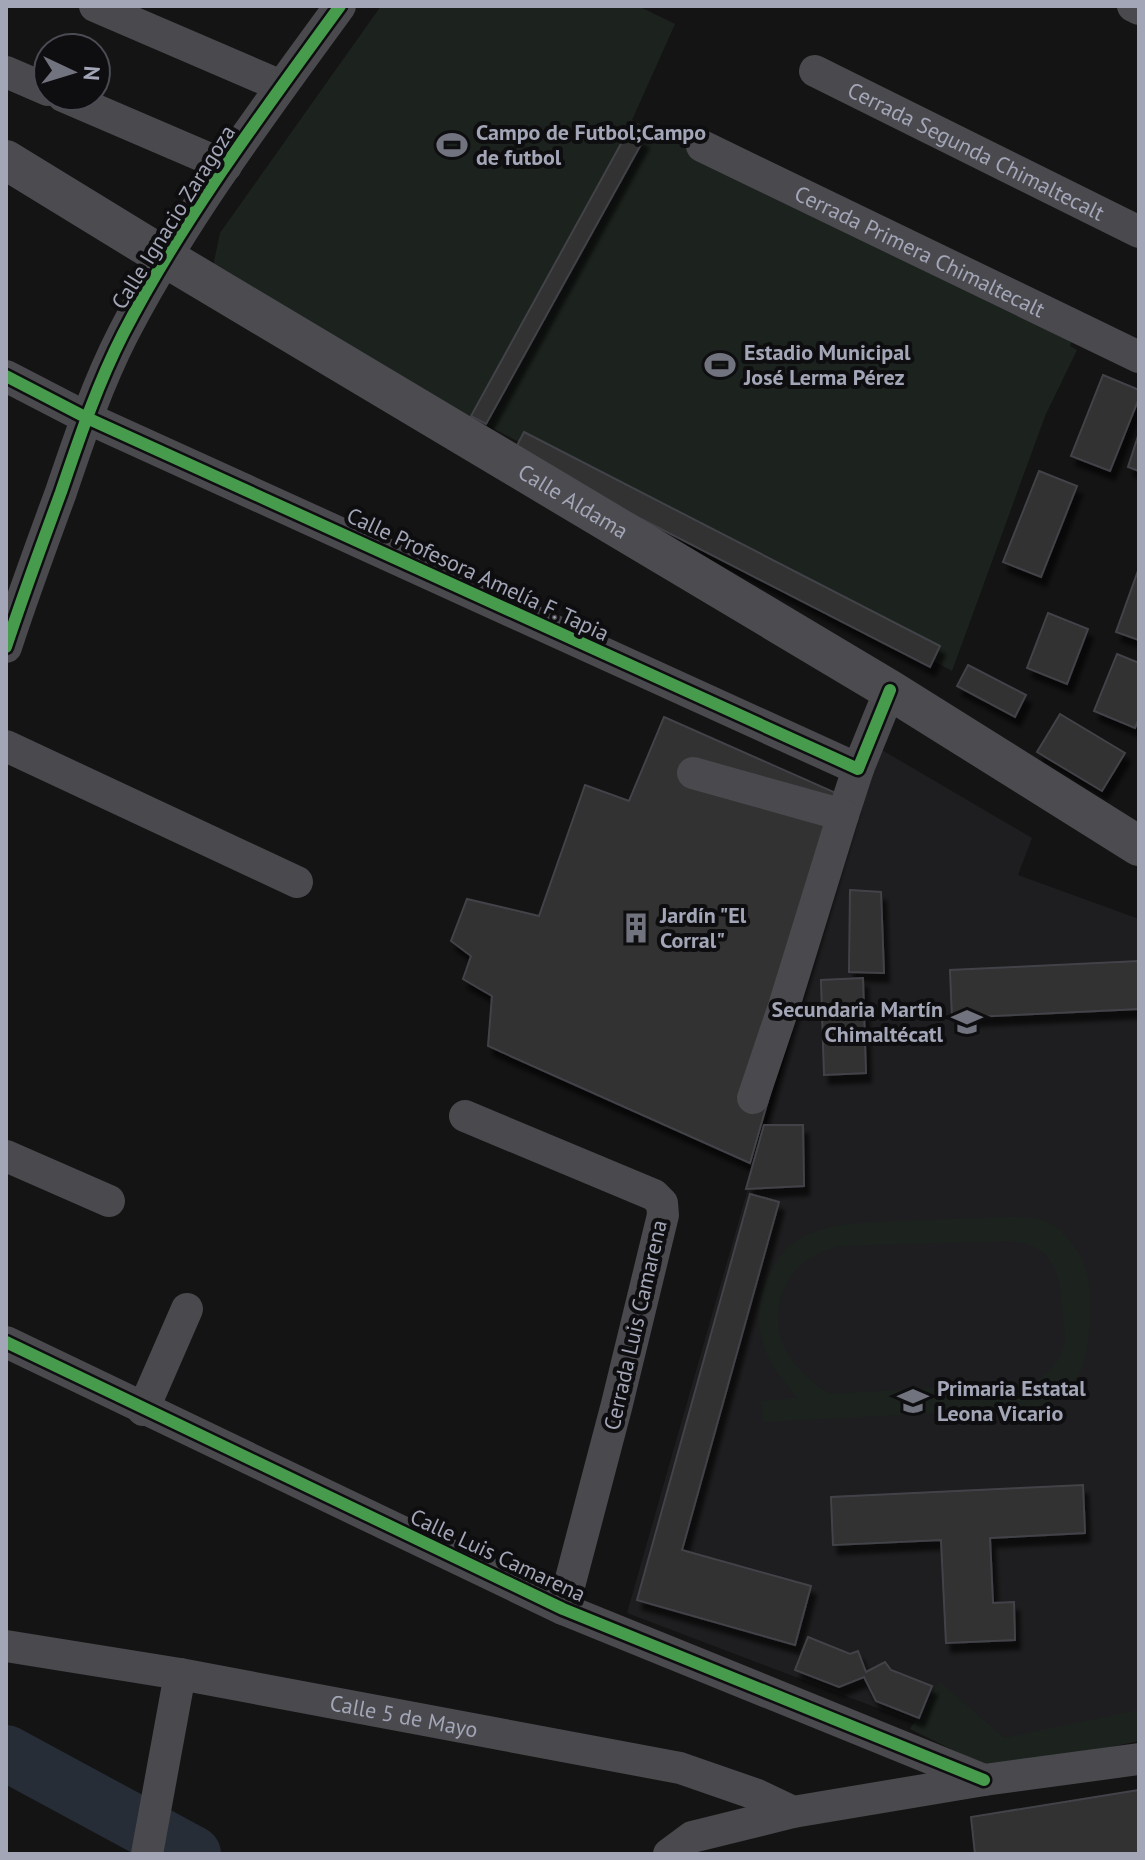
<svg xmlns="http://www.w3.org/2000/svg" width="1145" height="1860" font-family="'PT Sans',sans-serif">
<defs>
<filter id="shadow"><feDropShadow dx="5" dy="9" stdDeviation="2" flood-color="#0009"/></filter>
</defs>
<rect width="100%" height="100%" fill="#141414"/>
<path fill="#1e1e20" d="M 882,750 L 1032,838 L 1018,875 L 1139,919 L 1139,1727 L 996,1753 L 627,1613 L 856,810 Z"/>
<path fill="#1c231e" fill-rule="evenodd" d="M 381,6 L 638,6 L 675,24 L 632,120 L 906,259 L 1074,335 L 1070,346 L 1077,350 L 1045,416 L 952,671 L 428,394 L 213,267 L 220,233 Z
M 1006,1217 C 1022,1217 1040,1216 1054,1226 C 1069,1236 1084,1258 1088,1276 C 1092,1299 1091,1355 1079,1374 C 1069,1391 1053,1400 1036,1408 L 763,1422 L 761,1401 L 798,1398 C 773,1370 752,1340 761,1300 C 778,1222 837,1224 901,1221 C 936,1220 971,1218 1006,1217 ZM 1010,1241 C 1058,1245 1060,1277 1063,1318 C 1064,1328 1067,1340 1063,1349 C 1058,1364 1047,1373 1035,1382 L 829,1394 C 808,1380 783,1357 779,1331 C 774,1301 788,1269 815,1255 C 822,1251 831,1249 839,1246 Z
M 940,1682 L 1004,1738 L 1139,1710 L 1139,1741 L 996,1771 L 910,1729 Z"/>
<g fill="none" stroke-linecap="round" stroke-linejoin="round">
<path stroke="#262d37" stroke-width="56" d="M 6,1753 L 193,1854"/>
</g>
<path fill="#303032" stroke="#424348" stroke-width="2" filter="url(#shadow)" d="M 628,131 L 644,139 L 486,424 L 471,416 Z
M 1103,375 L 1139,390 L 1139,398 L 1110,471 L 1071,456 Z
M 524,432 L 940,646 L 930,667 L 513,453 Z
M 1139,433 L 1139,471 L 1128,467 Z
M 1039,471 L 1077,486 L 1041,577 L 1003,562 Z
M 1139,568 L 1139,640 L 1116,632 Z
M 1048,613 L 1088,629 L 1067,684 L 1027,668 Z
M 1117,654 L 1139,663 L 1139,718 L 1135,728 L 1094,711 Z
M 968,665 L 1026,695 L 1015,717 L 957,686 Z
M 1060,714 L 1125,753 L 1102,791 L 1037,752 Z
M 664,717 L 854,801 L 750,1163 L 488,1046 L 492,996 L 463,979 L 471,956 L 451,941 L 467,899 L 539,916 L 585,785 L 629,801 Z
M 850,890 L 881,892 L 884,973 L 849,972 Z
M 1139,961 L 1139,1009 L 952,1018 L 950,970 Z
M 863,978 L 866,1073 L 824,1075 L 821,980 Z
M 764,1125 L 803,1125 L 804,1186 L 746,1189 Z
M 750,1194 L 779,1202 L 682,1550 L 811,1586 L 795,1645 L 637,1600 Z
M 1083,1485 L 1085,1533 L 990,1538 L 993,1603 L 1014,1602 L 1015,1640 L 946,1643 L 941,1540 L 833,1545 L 831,1497 Z
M 808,1637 L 850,1654 L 858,1651 L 866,1672 L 885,1662 L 891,1670 L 932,1686 L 919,1718 L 876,1701 L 864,1677 L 839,1687 L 795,1670 Z
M 1139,1790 L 1139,1854 L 975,1854 L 971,1817 Z"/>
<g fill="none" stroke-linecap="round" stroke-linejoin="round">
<g stroke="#49494e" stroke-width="32">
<path d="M 95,6 L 281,86"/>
<path d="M 1133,6 L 1139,9"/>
<path id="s1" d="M 815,71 L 1139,232"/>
<path d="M 6,72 L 48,90"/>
<path d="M 63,96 L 226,166"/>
<path id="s2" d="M 702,146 L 1139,357"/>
<path d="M 6,376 L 87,418 L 858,769 L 890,690"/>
<path d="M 6,647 C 23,595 42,544 61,492 C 79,439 97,385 123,334 C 183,218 263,112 340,6"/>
<path d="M 6,746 L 297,882"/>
<path d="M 693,773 L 843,815 L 858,769"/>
<path d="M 753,1098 L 785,1003 L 843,815"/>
<path d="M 465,1116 L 654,1195 L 662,1203 L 663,1215 L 617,1404 L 563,1609"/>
<path d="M 6,1156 L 109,1201"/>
<path d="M 6,1342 L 563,1609 L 984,1780"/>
<path d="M 143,1410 L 187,1309"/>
<path id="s3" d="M 6,1646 L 180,1674 L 680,1768 L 755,1794 L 793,1812"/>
<path d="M 147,1854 L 180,1674"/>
<path d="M 669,1854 L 692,1837 L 793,1812 L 984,1780 L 1139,1759"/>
</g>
<path stroke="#4b4b50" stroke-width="40" id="s4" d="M 6,160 L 166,258 L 890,690 L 1139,846"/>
<g stroke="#0e0e10" stroke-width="17">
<path id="cycleway" d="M 6,376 L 87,418 L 858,769 L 890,690
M 6,647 C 23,595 42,544 61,492 C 79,439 97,385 123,334 C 183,218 263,112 340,6
M 6,1342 L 563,1609 L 984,1780"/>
</g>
<use href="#cycleway" stroke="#469c4c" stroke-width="12"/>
</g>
<defs>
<g id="stadium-bare" transform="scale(2.4)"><path d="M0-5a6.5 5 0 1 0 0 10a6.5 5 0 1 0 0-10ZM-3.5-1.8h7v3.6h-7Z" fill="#71737e" stroke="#0e0e10" stroke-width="2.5" paint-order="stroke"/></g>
<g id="building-bare" transform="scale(2.4)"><path d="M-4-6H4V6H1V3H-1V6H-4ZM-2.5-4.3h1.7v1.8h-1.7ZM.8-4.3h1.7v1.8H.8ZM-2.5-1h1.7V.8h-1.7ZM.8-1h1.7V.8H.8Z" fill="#71737e" stroke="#0e0e10" stroke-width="2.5" paint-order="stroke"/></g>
<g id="school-bare" transform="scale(2.4)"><path d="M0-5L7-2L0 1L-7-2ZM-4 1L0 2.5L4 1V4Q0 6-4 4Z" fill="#71737e" stroke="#0e0e10" stroke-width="2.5" paint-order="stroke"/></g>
</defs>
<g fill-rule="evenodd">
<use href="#stadium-bare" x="452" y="145"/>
<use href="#stadium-bare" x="720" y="365"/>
<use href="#building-bare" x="636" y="928"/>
<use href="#school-bare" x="967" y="1022"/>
<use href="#school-bare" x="913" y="1401"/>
</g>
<g text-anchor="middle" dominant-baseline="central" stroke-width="8" stroke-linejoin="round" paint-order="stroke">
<g font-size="22" font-weight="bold" fill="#a3a6b7" stroke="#0e0e10" text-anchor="start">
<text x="476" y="132">Campo de Futbol;Campo<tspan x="476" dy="25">de futbol</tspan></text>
<text x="744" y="352">Estadio Municipal<tspan x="744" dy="25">José Lerma Pérez</tspan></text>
<text x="660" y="915">Jardín "El<tspan x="660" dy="25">Corral"</tspan></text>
<text x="943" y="1009" text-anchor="end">Secundaria Martín<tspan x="943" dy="25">Chimaltécatl</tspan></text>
<text x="937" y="1388">Primaria Estatal<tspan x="937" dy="25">Leona Vicario</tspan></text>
</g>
<g font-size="22" fill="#a3a6b7" stroke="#0e0e10">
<text stroke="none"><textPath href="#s1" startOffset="180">Cerrada Segunda Chimaltecalt</textPath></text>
<text transform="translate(173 217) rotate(-58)">Calle Ignacio Zaragoza</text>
<text stroke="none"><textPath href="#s2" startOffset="242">Cerrada Primera Chimaltecalt</textPath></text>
<text stroke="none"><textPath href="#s4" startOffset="662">Calle Aldama</textPath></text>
<text transform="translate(478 574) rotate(25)">Calle Profesora Amelía F. Tapia</text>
<text transform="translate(635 1325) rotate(-77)">Cerrada Luis Camarena</text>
<text transform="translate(498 1555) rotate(25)">Calle Luis Camarena</text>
<text stroke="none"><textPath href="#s3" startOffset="404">Calle 5 de Mayo</textPath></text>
</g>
</g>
<rect width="1145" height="1860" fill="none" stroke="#a3a6b7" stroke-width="16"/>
<g transform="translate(72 72) rotate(94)"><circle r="38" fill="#0e0e10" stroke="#4a4b53" stroke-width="2"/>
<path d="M0-6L14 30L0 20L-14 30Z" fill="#71737e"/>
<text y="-12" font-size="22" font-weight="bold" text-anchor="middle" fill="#a3a6b7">N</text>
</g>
</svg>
